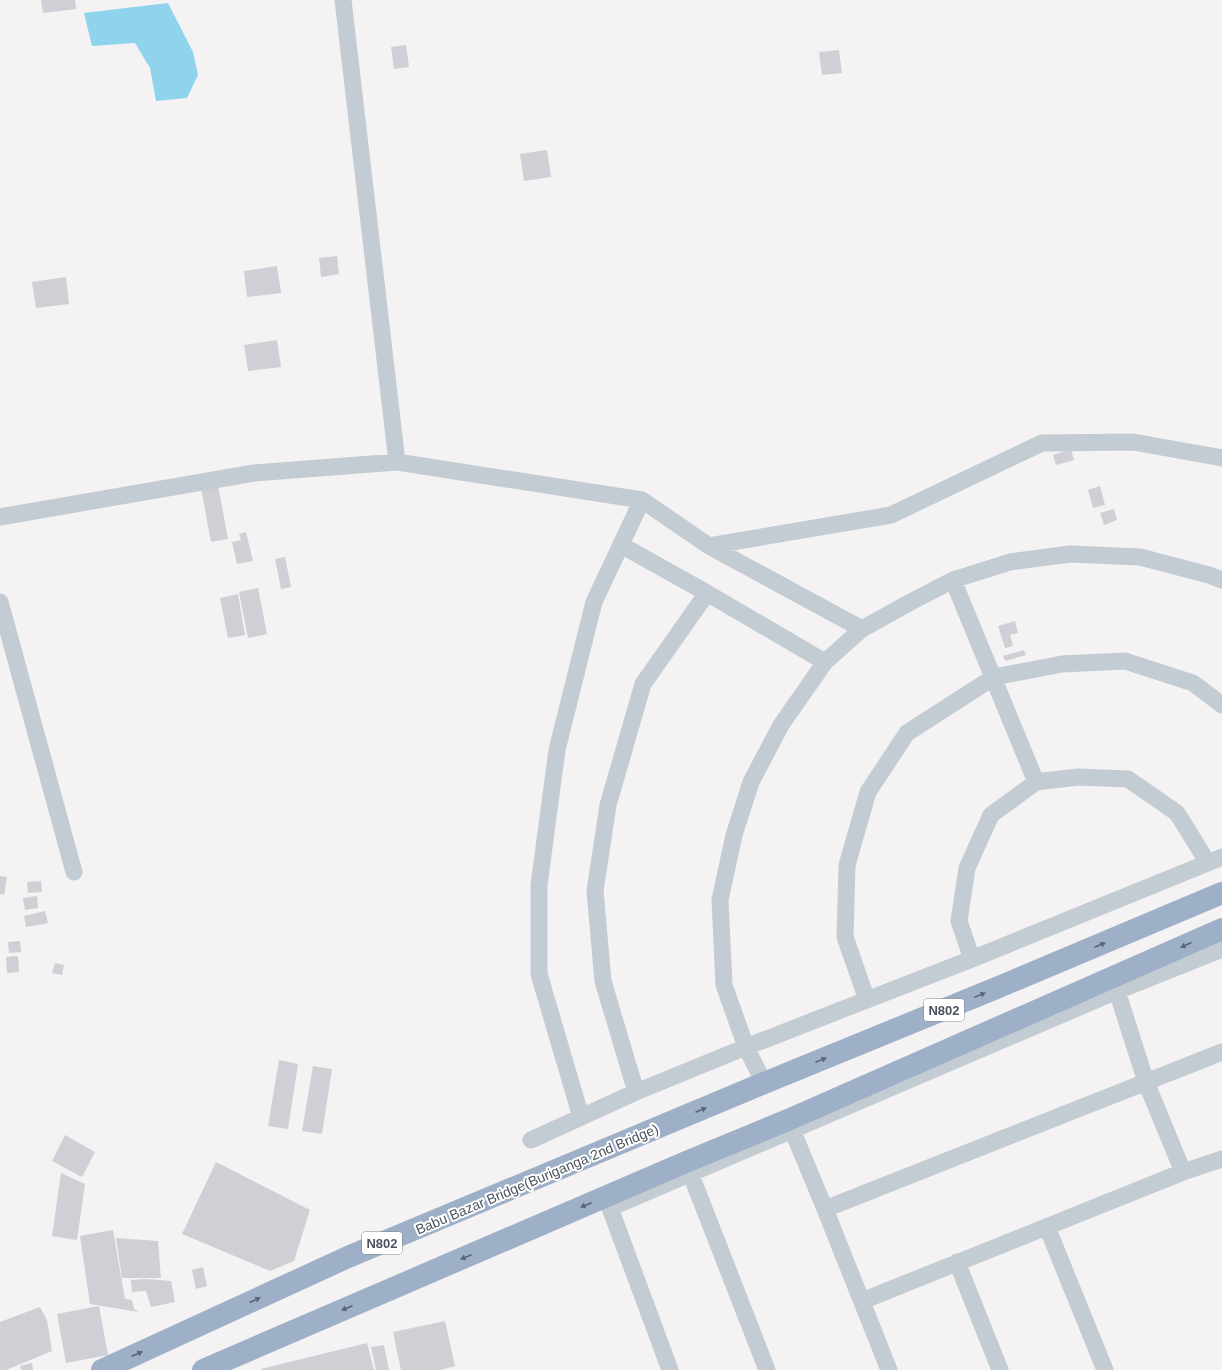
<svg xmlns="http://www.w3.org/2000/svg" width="1222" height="1370" font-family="Arial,sans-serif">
<rect width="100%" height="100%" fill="#f4f2f2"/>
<path fill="#8fd3ec" d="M 168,3 L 193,52 L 198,75 L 187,98 L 156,101 L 150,68 L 135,43 L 92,46 L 84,13 Z"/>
<path fill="#ced0d6" d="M 41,0 L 75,0 L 76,9 L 43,13 Z
M 406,45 L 409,67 L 394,69 L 391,47 Z
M 839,50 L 842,73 L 822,75 L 819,52 Z
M 547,150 L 551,177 L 524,181 L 520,154 Z
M 337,256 L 339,274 L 321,277 L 319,258 Z
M 277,266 L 281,293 L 247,297 L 244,271 Z
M 66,277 L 69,304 L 36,308 L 32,282 Z
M 277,340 L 281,367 L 248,371 L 244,345 Z
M 1071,449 L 1074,460 L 1056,465 L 1053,455 Z
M 218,485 L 228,539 L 211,542 L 201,488 Z
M 1100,486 L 1105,505 L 1093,508 L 1088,490 Z
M 1114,509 L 1117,520 L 1104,525 L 1100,513 Z
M 246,532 L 253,561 L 237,564 L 232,542 L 241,540 L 239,534 Z
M 285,557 L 291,587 L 281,589 L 275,559 Z
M 258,588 L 267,634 L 248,638 L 239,592 Z
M 238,594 L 245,635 L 228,638 L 220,598 Z
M 1015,621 L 1018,633 L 1010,635 L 1013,646 L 1005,648 L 998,626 Z
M 1024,650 L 1026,655 L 1005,661 L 1003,656 Z
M 0,876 L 7,877 L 4,895 L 0,894 Z
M 41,881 L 42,892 L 28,893 L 27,882 Z
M 37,896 L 38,908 L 25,910 L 23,898 Z
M 45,911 L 48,923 L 26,927 L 24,916 Z
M 20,941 L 21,952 L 9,953 L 8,942 Z
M 18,956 L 19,972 L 7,973 L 6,957 Z
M 55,963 L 64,965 L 62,975 L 52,973 Z
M 279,1060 L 298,1064 L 288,1129 L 268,1126 Z
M 313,1066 L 332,1069 L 322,1134 L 302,1131 Z
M 65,1135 L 95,1152 L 82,1177 L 52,1161 Z
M 216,1162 L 310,1210 L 294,1261 L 270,1271 L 182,1234 Z
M 61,1173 L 85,1184 L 77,1240 L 52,1236 Z
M 113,1230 L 125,1299 L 132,1300 L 134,1309 L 139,1312 L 90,1304 L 80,1236 Z
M 116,1238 L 158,1241 L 161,1278 L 122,1278 Z
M 203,1267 L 207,1286 L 196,1289 L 192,1270 Z
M 146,1279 L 171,1281 L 175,1302 L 151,1307 L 146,1291 L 132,1292 L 131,1280 Z
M 99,1306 L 108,1355 L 66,1363 L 57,1314 Z
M 40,1307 L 47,1320 L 52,1351 L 6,1370 L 0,1370 L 0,1322 Z
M 445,1321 L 455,1366 L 440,1370 L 401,1370 L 393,1332 Z
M 367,1343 L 374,1370 L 262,1370 L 261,1369 Z
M 384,1345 L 389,1370 L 376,1370 L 371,1347 Z
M 32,1363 L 33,1370 L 21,1370 L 20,1366 Z"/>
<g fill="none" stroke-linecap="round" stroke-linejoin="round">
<path stroke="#c3cbd3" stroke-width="17" d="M 343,0 L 397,462
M 0,517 L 254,473 L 397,462 L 642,500 L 709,546 L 891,515 L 1042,443 L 1133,442 L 1222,458
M 621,545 L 707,593
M 709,546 L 862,629
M 953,580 L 1036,782
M 0,602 L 74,872
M 972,959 L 959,921 L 967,868 L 991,815 L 1036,782 L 1078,777 L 1128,779 L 1177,813 L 1208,863
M 1117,991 L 1146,1082 L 1183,1172
M 867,1000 L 845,937 L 847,865 L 868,792 L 907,733 L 994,677 L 1062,664 L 1125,661 L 1193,683 L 1222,705
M 764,1083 L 746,1047 L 724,985 L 720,900 L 734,835 L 751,782 L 781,725 L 825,662 L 862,629 L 907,604 L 953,580 L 1010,562 L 1070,554 L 1140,557 L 1209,575 L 1222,580
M 636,1092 L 603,981 L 595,891 L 608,805 L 643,684 L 707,593 L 825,662
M 581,1117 L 539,974 L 539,885 L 557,750 L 594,602 L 642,500
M 788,1120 L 825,1209 L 889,1370
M 531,1140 L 636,1092 L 746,1047 L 972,959 L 1222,857
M 686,1162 L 767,1370
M 825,1209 L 1222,1052
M 1047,1227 L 1105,1370
M 957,1262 L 1000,1370
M 862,1301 L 1183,1172 L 1222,1159
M 670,1370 L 610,1208 L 1117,991 L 1222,949"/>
<path stroke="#9eb0c8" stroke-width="22" d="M 102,1370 L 348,1257 L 764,1083 L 994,989 L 1222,893
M 203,1370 L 686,1162 L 788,1120 L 1222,929"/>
</g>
<defs><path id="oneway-solid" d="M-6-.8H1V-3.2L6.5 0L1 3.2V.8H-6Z"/></defs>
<g fill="#5a6674">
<use href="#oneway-solid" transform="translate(1100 945) rotate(-23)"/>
<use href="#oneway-solid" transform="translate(1186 945) rotate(156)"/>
<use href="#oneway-solid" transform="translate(980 995) rotate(-22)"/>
<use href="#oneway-solid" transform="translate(821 1060) rotate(-22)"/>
<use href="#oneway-solid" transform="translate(701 1110) rotate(-23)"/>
<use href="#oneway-solid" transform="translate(586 1205) rotate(157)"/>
<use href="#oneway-solid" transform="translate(466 1257) rotate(157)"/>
<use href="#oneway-solid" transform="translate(255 1300) rotate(-25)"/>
<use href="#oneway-solid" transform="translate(347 1308) rotate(157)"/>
<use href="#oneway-solid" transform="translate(137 1354) rotate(-24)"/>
</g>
<g text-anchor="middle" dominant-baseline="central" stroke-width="4" stroke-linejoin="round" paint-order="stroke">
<g fill="#fff" stroke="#80878f" stroke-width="1">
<rect x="924" y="999" width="40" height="22" rx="3"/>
<rect x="362" y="1232" width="40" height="22" rx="3"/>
</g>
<g font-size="13" font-weight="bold" fill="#49535f">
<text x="944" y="1010">N802</text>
<text x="382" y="1243">N802</text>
</g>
<g font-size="14" fill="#49535f" stroke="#fff">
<text transform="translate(537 1179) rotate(-23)">Babu Bazar Bridge(Buriganga 2nd Bridge)</text>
</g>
</g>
</svg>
